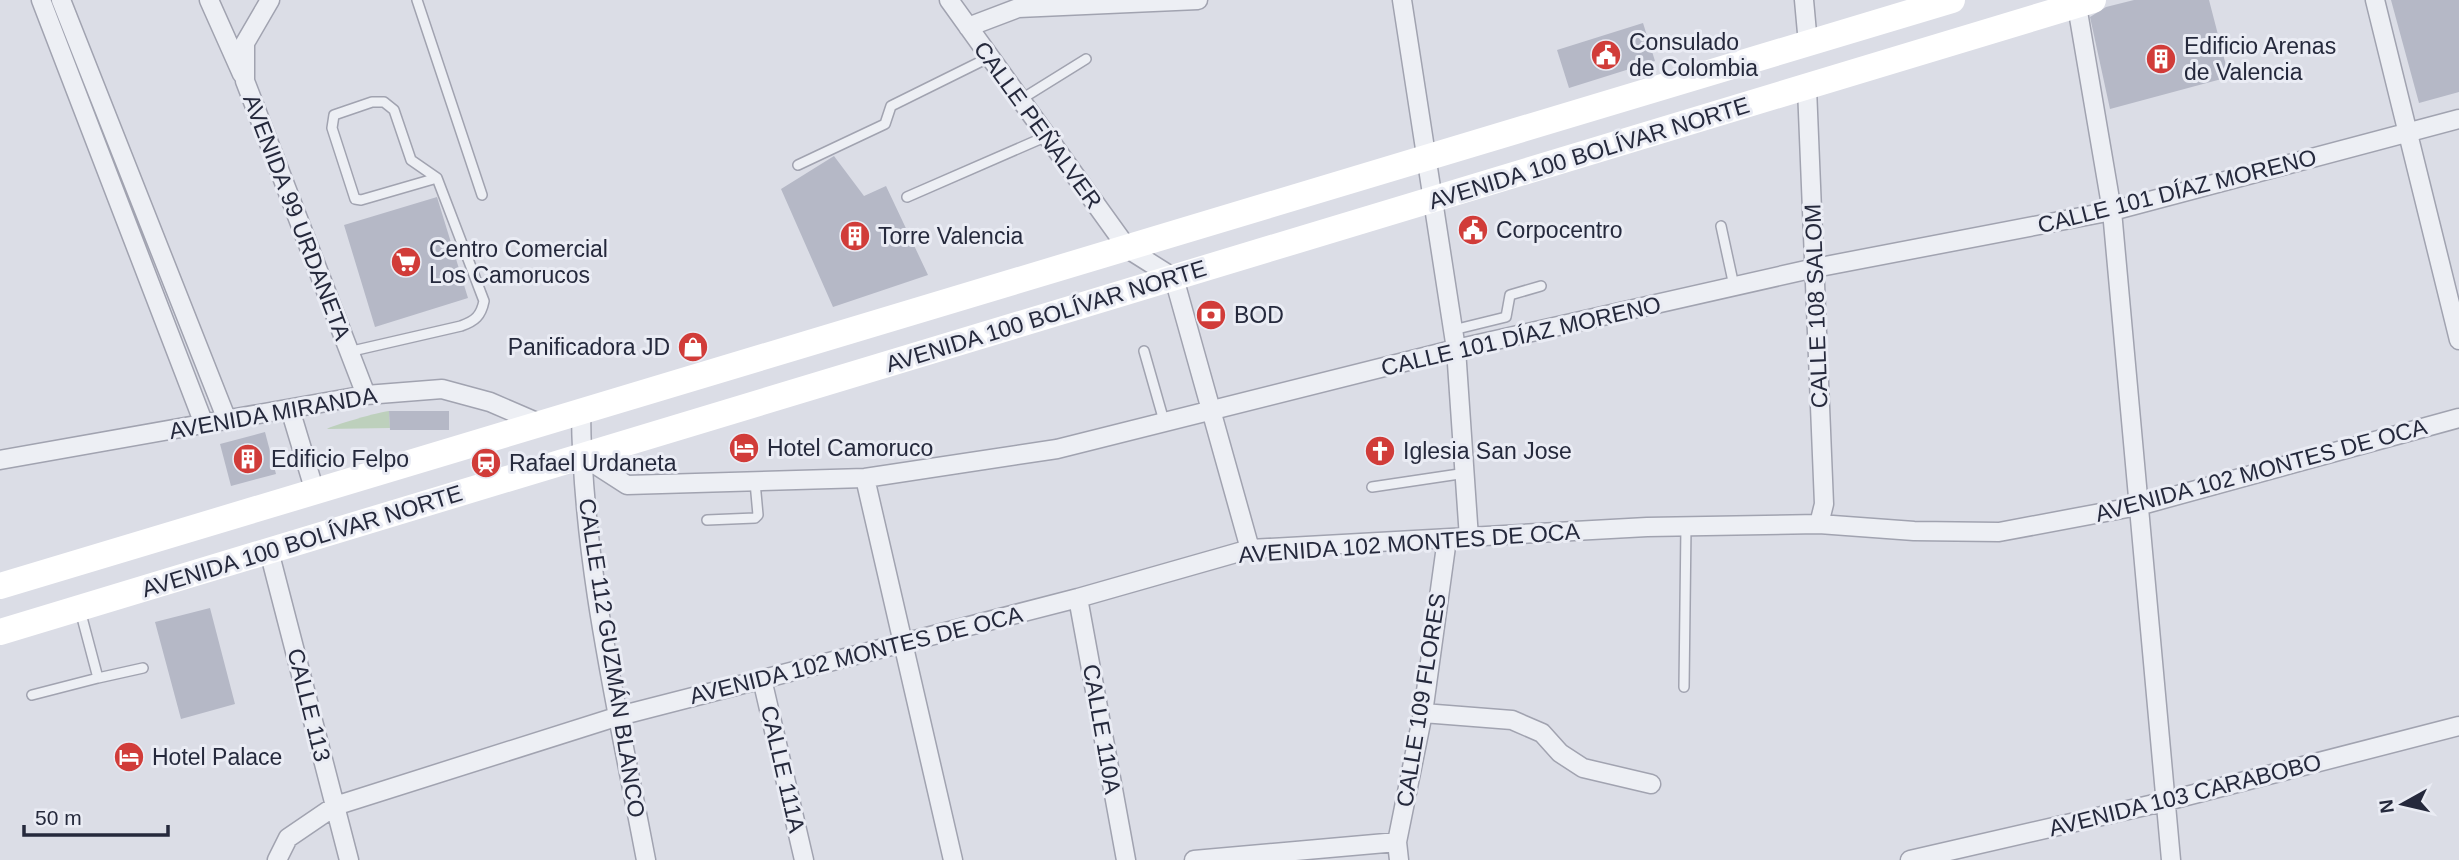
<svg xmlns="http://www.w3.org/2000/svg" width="2459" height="860" font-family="Helvetica,sans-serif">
<rect width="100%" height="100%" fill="#dbdde6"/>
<path fill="#bdd0bc" d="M 389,411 L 390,428 L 327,429 C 330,426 382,411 389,411 Z"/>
<path fill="#b5b8c6" d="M 2134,0 L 2209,0 L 2229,77 L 2110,109 L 2090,17 L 2106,7 Z
M 2391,0 L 2459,0 L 2459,92 L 2419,103 Z
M 1643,23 L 1655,61 L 1569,88 L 1557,50 Z
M 834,156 L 864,196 L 886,186 L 928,275 L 833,307 L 781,189 Z
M 437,197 L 468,298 L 375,327 L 344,225 Z
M 389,411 L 449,411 L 449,430 L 390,430 Z
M 265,432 L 276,474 L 231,486 L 220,444 Z
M 210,608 L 235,704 L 181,719 L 155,622 Z"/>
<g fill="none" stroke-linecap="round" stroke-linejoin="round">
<g stroke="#a1a3b0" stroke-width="12">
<path id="service" d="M 417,0 L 482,195
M 1020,100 L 1086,59
M 798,165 L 885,124 L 891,106 L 990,57
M 907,197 L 1047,136
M 1721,226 L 1734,286
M 1453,330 L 1506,317 L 1510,295 L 1541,286
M 1144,351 L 1164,421
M 348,352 L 461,326 C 475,321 481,316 484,301 L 437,178 L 411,160 L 394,110 L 384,102 L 372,102 L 334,115 L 332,128 L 355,199 L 361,200 L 437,178
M 1372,487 L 1466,473
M 707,520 L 755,518 L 758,515 L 755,482
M 98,678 L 143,668
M 1684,687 L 1686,526
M 32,695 L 98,678 L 80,610"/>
</g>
<g stroke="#a1a3b0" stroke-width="21">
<path id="minor" d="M 41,0 L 204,424
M 61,0 L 227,420
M 209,0 L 242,74
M 270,0 L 245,43 L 245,81 L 366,395
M 949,0 L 1128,249 L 1174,278 L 1250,549
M 1402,0 L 1456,349 L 1469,538
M 1804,0 L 1808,44
M 2076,0 L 2112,211 L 2171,860
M 2375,0 L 2459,340
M 968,27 L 1018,8 L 1198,0
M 1807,88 L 1824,504 L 1819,524
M 290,409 L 315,492
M 581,411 C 582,562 618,712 646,860
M 582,456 L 627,485 L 865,478 L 1057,449 L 1456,349 L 1815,268 L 2112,211 L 2459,119
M 0,460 L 366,395 L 442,389 L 490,402 L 541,424
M 865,478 L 953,860
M 269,551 L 349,860
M 1078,598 L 1126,860
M 762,679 L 804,860
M 1423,713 L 1512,720 L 1542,733 L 1560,753 L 1583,768 L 1651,784
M 277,860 L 288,838 L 335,806 L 619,716 L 1078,598 L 1250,549 L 1647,527 L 1819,524 L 1914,531 L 1999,532 L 2138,506 L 2459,418
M 1194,860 L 1397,842
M 1399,860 L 1397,842 L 1423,713 L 1447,539
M 1910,860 L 2167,801 L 2459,726"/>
</g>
<use href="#service" stroke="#edeff4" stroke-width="9"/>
<use href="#minor" stroke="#edeff4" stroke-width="18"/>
<path stroke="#fff" stroke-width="26" d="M 0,586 L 1952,0
M 0,632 L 2093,0"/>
</g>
<defs>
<g id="civic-disc" transform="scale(1.575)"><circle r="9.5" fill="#d13c39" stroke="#eaecf4"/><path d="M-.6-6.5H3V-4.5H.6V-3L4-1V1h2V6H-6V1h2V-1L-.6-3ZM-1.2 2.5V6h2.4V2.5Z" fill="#fff"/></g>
<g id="building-disc" transform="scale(1.575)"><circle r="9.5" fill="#d13c39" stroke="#eaecf4"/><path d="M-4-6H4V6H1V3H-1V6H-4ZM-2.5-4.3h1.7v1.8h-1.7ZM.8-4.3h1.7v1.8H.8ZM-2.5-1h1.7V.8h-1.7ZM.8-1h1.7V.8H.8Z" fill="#fff"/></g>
<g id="supermarket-disc" transform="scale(1.575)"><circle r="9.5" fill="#d13c39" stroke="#eaecf4"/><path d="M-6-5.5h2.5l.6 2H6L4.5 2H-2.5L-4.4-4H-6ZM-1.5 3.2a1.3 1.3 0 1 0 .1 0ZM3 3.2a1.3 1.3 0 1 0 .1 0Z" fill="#fff"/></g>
<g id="bank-disc" transform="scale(1.575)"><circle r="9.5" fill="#d13c39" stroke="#eaecf4"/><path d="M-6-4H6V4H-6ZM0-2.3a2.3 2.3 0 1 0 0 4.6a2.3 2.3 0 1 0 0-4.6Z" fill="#fff"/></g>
<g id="shop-disc" transform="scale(1.575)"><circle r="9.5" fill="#d13c39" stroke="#eaecf4"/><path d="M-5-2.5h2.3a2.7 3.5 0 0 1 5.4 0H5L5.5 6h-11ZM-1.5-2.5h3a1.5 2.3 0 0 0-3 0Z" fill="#fff"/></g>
<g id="hotel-disc" transform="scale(1.575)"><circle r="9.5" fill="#d13c39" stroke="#eaecf4"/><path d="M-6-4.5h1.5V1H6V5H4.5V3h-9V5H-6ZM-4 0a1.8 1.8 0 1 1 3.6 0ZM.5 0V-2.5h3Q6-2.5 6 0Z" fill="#fff"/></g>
<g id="church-disc" transform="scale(1.575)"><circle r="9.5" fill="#d13c39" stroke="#eaecf4"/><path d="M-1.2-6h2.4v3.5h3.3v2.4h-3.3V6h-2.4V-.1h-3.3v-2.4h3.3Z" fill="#fff"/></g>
<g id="station-disc" transform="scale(1.575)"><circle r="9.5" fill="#d13c39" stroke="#eaecf4"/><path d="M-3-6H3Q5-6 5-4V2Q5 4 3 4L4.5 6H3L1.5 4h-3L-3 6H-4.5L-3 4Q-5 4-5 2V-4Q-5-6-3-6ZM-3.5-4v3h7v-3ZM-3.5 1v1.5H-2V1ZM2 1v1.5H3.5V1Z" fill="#fff"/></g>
</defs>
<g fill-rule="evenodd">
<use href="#civic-disc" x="1606" y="55"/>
<use href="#building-disc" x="2161" y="59"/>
<use href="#civic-disc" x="1473" y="230"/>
<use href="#building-disc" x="855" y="236"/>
<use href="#supermarket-disc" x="406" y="262"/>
<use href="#bank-disc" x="1211" y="315"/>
<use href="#shop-disc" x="693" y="347"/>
<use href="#hotel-disc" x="744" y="448"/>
<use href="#church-disc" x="1380" y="451"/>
<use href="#building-disc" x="248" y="459"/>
<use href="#station-disc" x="486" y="463"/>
<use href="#hotel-disc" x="129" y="757"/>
</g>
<g text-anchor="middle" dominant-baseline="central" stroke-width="6" stroke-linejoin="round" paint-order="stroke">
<g font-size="23" fill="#25293c" stroke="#eaecf4" text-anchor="start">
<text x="1629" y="42">Consulado<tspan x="1629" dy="26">de Colombia</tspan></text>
<text x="2184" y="46">Edificio Arenas<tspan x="2184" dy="26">de Valencia</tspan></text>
<text x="1496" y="230">Corpocentro</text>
<text x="878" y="236">Torre Valencia</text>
<text x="429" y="249">Centro Comercial<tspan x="429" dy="26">Los Camorucos</tspan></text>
<text x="1234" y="315">BOD</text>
<text x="670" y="347" text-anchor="end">Panificadora JD</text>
<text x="767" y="448">Hotel Camoruco</text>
<text x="1403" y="451">Iglesia San Jose</text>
<text x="271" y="459">Edificio Felpo</text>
<text x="509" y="463">Rafael Urdaneta</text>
<text x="152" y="757">Hotel Palace</text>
</g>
<g font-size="23" fill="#25293c" stroke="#eaecf4">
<text transform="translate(1038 125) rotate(54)">CALLE PEÑALVER</text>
<text transform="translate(1589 153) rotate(-17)">AVENIDA 100 BOLÍVAR NORTE</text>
<text transform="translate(2177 191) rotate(-14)">CALLE 101 DÍAZ MORENO</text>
<text transform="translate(297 217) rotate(69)">AVENIDA 99 URDANETA</text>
<text transform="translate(1816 306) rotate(-92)">CALLE 108 SALOM</text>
<text transform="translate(1046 316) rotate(-17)">AVENIDA 100 BOLÍVAR NORTE</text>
<text transform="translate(1521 336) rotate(-13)">CALLE 101 DÍAZ MORENO</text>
<text transform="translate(273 413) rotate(-10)">AVENIDA MIRANDA</text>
<text transform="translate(2261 470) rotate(-15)">AVENIDA 102 MONTES DE OCA</text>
<text transform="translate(302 541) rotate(-17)">AVENIDA 100 BOLÍVAR NORTE</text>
<text transform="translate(1409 543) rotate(-4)">AVENIDA 102 MONTES DE OCA</text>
<text transform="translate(856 655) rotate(-14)">AVENIDA 102 MONTES DE OCA</text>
<text transform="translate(612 658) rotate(81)">CALLE 112 GUZMÁN BLANCO</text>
<text transform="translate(1421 700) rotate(-81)">CALLE 109 FLORES</text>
<text transform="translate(309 705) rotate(76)">CALLE 113</text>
<text transform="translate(1102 729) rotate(80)">CALLE 110A</text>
<text transform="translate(783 769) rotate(77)">CALLE 111A</text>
<text transform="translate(2185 795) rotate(-14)">AVENIDA 103 CARABOBO</text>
</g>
</g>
<g transform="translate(2403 804) rotate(262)" stroke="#eaecf4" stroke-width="5" paint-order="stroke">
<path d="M0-5L12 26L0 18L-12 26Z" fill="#25293c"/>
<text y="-10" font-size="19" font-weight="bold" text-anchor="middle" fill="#25293c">N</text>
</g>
<path d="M24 825v10h144v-10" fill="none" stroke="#25293c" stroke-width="3.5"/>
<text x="35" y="825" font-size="21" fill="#25293c" stroke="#eaecf4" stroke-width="5" paint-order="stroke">50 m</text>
</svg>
